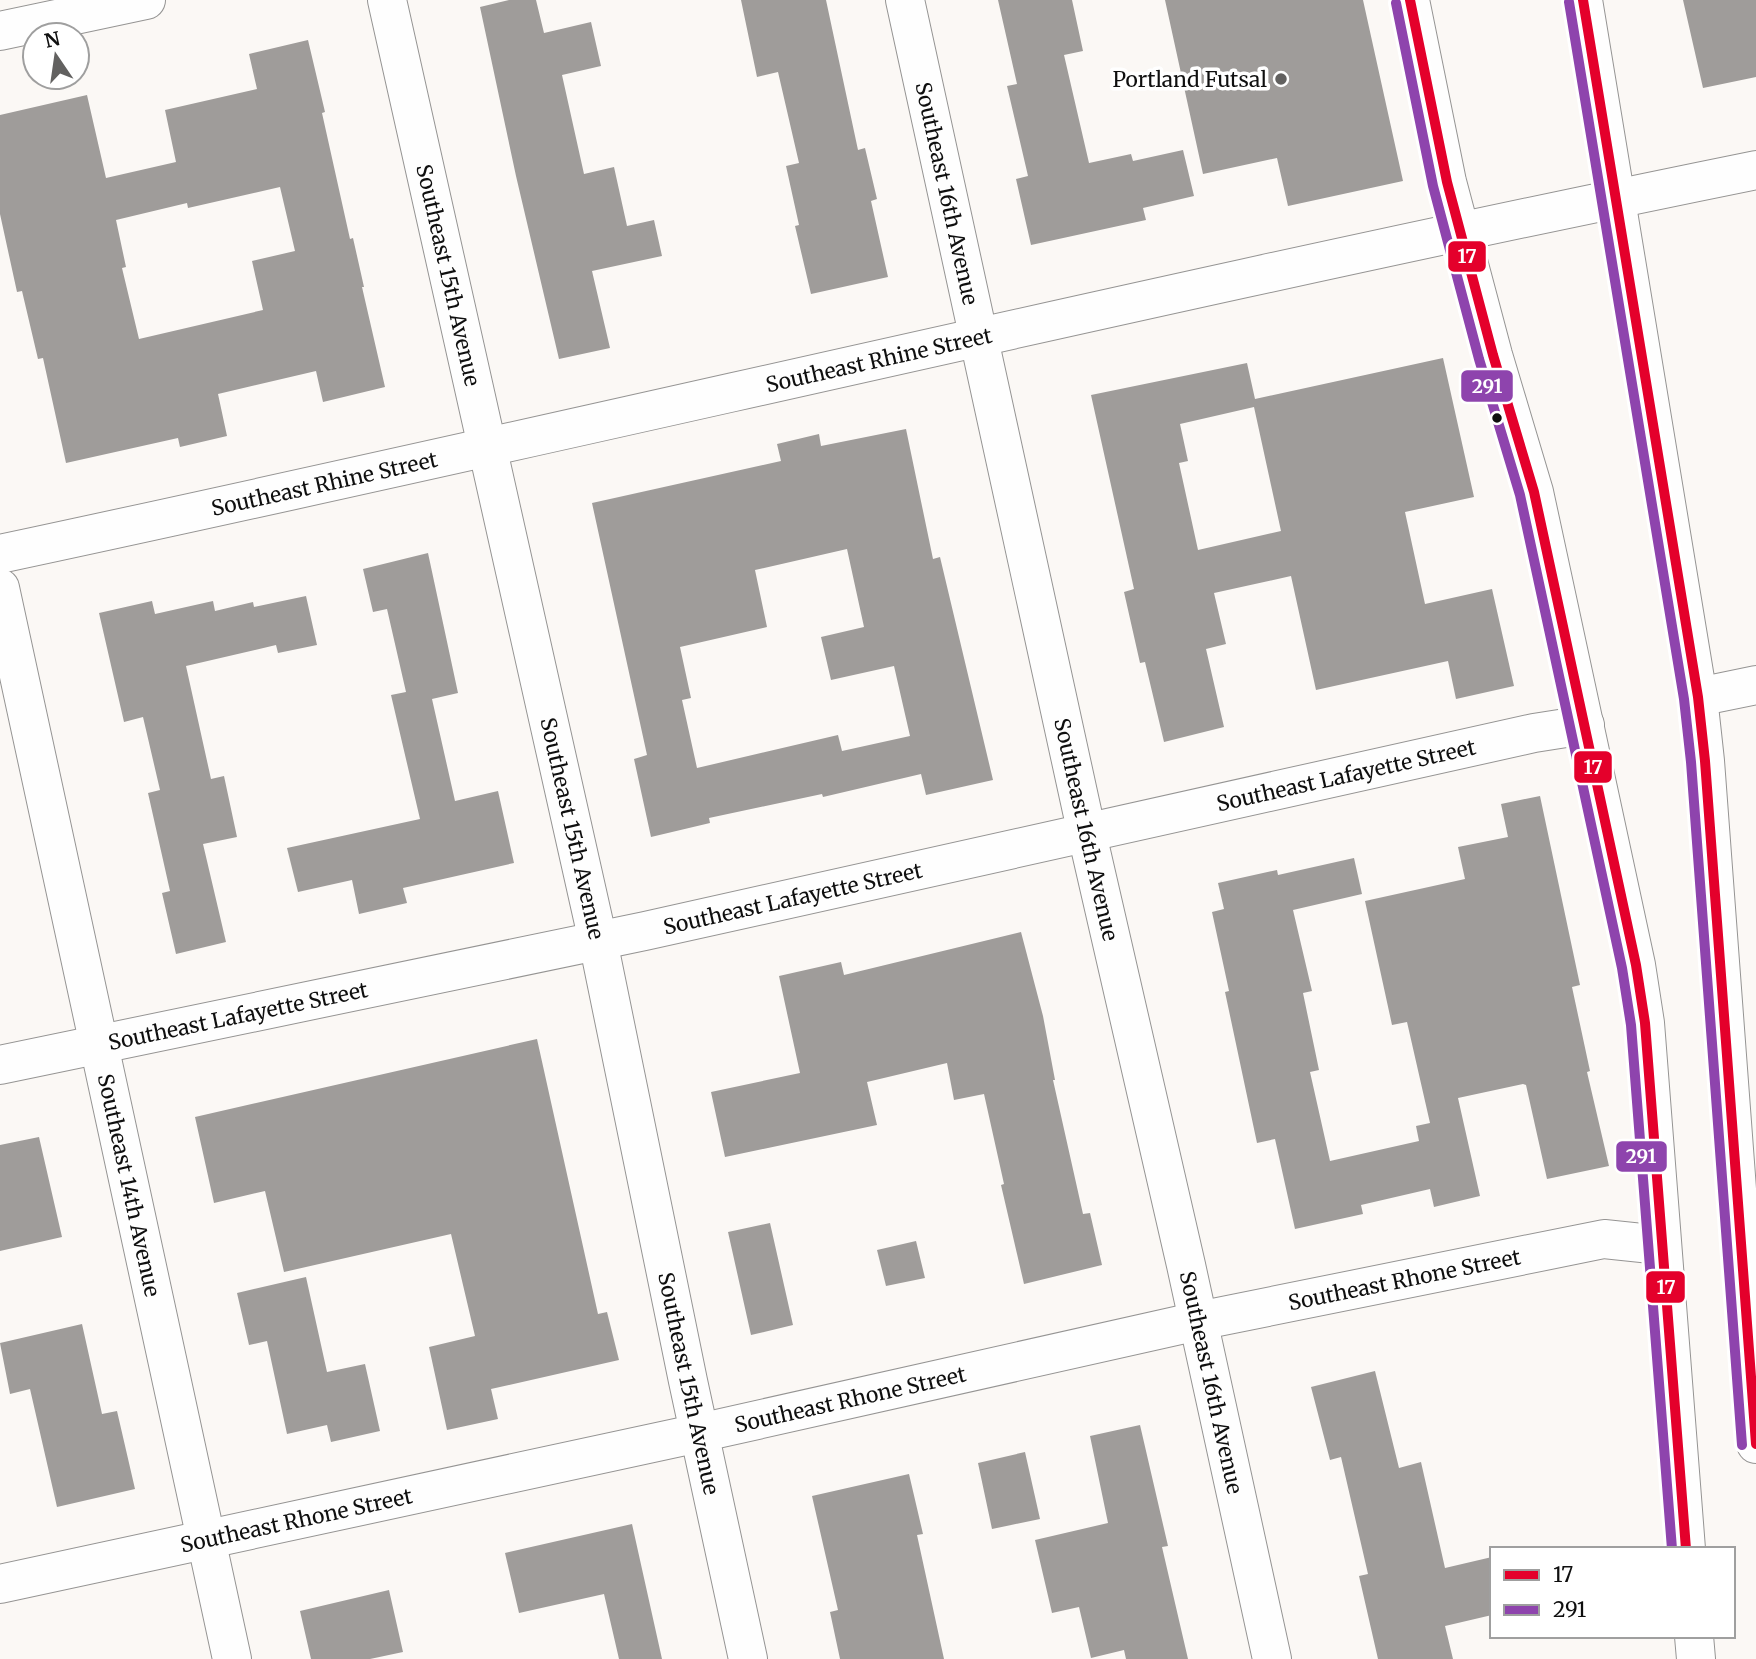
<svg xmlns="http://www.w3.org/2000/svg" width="1756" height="1659" font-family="Merriweather,serif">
<rect width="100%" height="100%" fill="#fbf8f5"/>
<path fill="#9f9c9a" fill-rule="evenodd" d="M 509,0 L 536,0 L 544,33 L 591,22 L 601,66 L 562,75 L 584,174 L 614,167 L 627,226 L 654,220 L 662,256 L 592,271 L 610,348 L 559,359 L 516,176 L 480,7 Z
M 741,0 L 826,0 L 858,150 L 865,148 L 877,199 L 871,201 L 888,277 L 811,294 L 795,226 L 799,225 L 786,166 L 799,163 L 778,72 L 757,77 Z
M 998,0 L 1072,0 L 1083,51 L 1064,55 L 1089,163 L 1131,154 L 1133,161 L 1183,150 L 1194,196 L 1143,208 L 1146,220 L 1031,245 L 1016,179 L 1028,176 L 1007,86 L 1017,84 Z
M 1165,0 L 1363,0 L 1403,181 L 1288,206 L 1277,158 L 1203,174 Z
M 1683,0 L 1756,0 L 1756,77 L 1703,88 Z
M 308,40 L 325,112 L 322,113 L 350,239 L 353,238 L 364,287 L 362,287 L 385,387 L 323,402 L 316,371 L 218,394 L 227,436 L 180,447 L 178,438 L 66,463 L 43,358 L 38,359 L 22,291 L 17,292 L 0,214 L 0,115 L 87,95 L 106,178 L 176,162 L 165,110 L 257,89 L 249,54 ZM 280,187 L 295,251 L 252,261 L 263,310 L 139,339 L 122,268 L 126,267 L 116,220 L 187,203 L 188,208 Z
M 1443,358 L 1474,497 L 1405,512 L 1425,604 L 1492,589 L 1514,686 L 1456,699 L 1448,661 L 1316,690 L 1291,576 L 1214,593 L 1226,644 L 1206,649 L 1224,727 L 1164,742 L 1145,662 L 1140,663 L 1124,592 L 1134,589 L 1091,395 L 1247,363 L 1255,399 ZM 1254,407 L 1281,531 L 1198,550 L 1179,463 L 1188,461 L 1180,424 Z
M 906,429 L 933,559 L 940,557 L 993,780 L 926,795 L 921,774 L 823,797 L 822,794 L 709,818 L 710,823 L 651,837 L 634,759 L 647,755 L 592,503 L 781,461 L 777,444 L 819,434 L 821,446 ZM 847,549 L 864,627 L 821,637 L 831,680 L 894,666 L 910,736 L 842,751 L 838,735 L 697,768 L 682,700 L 691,698 L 680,647 L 767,627 L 755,570 Z
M 428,553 L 458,693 L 432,699 L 455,801 L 498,791 L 514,863 L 403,888 L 407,903 L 359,914 L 352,880 L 298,892 L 287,848 L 420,819 L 391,695 L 406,692 L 387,609 L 373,612 L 363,569 Z
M 306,596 L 317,645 L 278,653 L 276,645 L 186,666 L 211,779 L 224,776 L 237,837 L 203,844 L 226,942 L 176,954 L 162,893 L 170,891 L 148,793 L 160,790 L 143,717 L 124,722 L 99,613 L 152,601 L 155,614 L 213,601 L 215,611 L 253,602 L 254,607 Z
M 1540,796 L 1580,985 L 1572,987 L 1590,1071 L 1587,1072 L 1609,1166 L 1547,1179 L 1526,1085 L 1523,1084 L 1458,1098 L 1480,1196 L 1434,1207 L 1430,1189 L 1361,1205 L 1363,1214 L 1295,1229 L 1275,1139 L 1257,1143 L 1225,992 L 1229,991 L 1212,912 L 1224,909 L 1218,883 L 1277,870 L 1278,875 L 1354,858 L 1362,894 L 1293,910 L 1312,991 L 1303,993 L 1319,1070 L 1310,1072 L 1330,1161 L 1419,1141 L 1416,1126 L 1430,1123 L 1407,1022 L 1392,1025 L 1365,901 L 1465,879 L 1458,847 L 1508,837 L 1501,804 Z
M 1021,932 L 1043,1016 L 1055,1080 L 1053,1080 L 1083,1214 L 1090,1213 L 1102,1265 L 1024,1284 L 1001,1185 L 1004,1184 L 984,1094 L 954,1100 L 947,1063 L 867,1082 L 877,1125 L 725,1157 L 711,1092 L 800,1073 L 779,976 L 841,962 L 844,975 Z
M 537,1039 L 598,1314 L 607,1312 L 619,1360 L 491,1389 L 498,1419 L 447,1430 L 429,1347 L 475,1336 L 451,1234 L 284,1272 L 265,1191 L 214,1203 L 195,1117 Z
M 39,1137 L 62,1237 L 0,1251 L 0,1145 Z
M 770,1223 L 793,1325 L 751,1335 L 728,1232 Z
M 916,1241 L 925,1278 L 886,1286 L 877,1250 Z
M 306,1277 L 327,1372 L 365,1364 L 380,1431 L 331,1442 L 327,1425 L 287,1434 L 267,1341 L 249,1345 L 237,1293 Z
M 82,1324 L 102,1414 L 117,1411 L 135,1489 L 57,1507 L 30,1389 L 10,1394 L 0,1343 Z
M 1375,1371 L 1399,1468 L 1421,1462 L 1445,1568 L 1492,1557 L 1492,1615 L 1445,1626 L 1453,1659 L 1378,1659 L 1359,1576 L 1368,1574 L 1341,1457 L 1330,1460 L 1311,1387 Z
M 1140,1425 L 1168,1546 L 1162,1547 L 1188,1659 L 1126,1659 L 1124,1650 L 1091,1658 L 1079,1607 L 1052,1613 L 1035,1540 L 1108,1523 L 1090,1436 Z
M 1025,1452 L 1040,1519 L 992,1529 L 978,1463 Z
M 909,1474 L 923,1534 L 917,1535 L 944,1659 L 840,1659 L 830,1612 L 838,1610 L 812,1496 Z
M 632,1524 L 662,1659 L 619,1659 L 604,1594 L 519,1613 L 505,1553 Z
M 389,1590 L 403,1652 L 370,1659 L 311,1659 L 300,1611 Z"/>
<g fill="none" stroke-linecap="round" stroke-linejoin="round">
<g stroke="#959493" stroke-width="40">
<g id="minor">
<path id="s1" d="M 387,0 L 598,941 L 688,1381 L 748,1659"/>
<path id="s2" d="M 905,0 L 1087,834 L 1186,1265 L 1272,1659"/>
<path d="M 1410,0 L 1447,182 L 1493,355 L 1534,492 L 1636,965 L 1645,1023 L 1686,1549"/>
<path d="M 1583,0 L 1698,697 L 1705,761 L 1756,1444"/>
<path d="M 0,31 L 146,0"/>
<path id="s3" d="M 0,554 C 586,429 1169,289 1756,170"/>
<path id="s4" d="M 0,588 L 232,1659"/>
<path d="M 1698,697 L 1756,685"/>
<path id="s5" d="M 0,1065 L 645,931 L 1534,733 L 1585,725"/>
<path id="s6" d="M 0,1584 L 699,1433 L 1198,1321 L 1604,1239 L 1661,1245"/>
<path d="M 1694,1636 L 1696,1659"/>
</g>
</g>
<use href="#minor" stroke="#fefefe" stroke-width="38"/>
<g stroke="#fff" stroke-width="16">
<path id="bus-1" d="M 1410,0 L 1447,182 L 1493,355 L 1534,492 L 1636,965 L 1645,1023 L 1686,1549
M 1583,0 L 1698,697 L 1705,761 L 1756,1444"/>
</g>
<g stroke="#fff" stroke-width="16">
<path id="bus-2" d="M 1569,2 L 1684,699 L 1691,762 L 1742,1445
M 1396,3 L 1433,186 L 1479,359 L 1520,495 L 1622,968 L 1631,1025 L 1672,1549"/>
</g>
<use href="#bus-1" stroke="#e4002b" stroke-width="10"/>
<use href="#bus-2" stroke="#8e44ad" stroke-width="10"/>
</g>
<circle fill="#626160" stroke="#fff" stroke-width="2.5" cx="1281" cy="79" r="7"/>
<circle fill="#0f0f0f" stroke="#fff" stroke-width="2.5" cx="1497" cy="418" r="6"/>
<g text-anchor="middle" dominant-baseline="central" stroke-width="7" stroke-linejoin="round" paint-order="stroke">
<g font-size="21" fill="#0f0f0f" stroke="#fff" text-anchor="end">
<text x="1267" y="79">Portland Futsal</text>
</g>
<g font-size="21" fill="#0f0f0f" stroke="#fff">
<text stroke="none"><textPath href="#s2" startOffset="198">Southeast 16th Avenue</textPath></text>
<text stroke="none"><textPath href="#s1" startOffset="282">Southeast 15th Avenue</textPath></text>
<text stroke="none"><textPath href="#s3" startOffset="900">Southeast Rhine Street</textPath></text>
<text stroke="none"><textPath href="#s3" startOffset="332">Southeast Rhine Street</textPath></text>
<text stroke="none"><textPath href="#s5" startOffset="1377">Southeast Lafayette Street</textPath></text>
<text stroke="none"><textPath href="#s1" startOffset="849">Southeast 15th Avenue</textPath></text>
<text stroke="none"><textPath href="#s2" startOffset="849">Southeast 16th Avenue</textPath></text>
<text stroke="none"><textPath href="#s5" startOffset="810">Southeast Lafayette Street</textPath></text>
<text stroke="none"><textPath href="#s5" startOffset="243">Southeast Lafayette Street</textPath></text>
<text stroke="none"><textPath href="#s4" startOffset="611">Southeast 14th Avenue</textPath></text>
<text stroke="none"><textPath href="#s6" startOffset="1437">Southeast Rhone Street</textPath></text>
<text stroke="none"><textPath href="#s1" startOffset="1416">Southeast 15th Avenue</textPath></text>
<text stroke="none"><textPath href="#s2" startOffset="1416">Southeast 16th Avenue</textPath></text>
<text stroke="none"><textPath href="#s6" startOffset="870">Southeast Rhone Street</textPath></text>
<text stroke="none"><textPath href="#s6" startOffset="303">Southeast Rhone Street</textPath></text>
</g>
</g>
<g stroke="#fff" stroke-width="2.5">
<rect x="1447" y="240" width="40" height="33" rx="7" fill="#e4002b"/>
<rect x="1460" y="369" width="54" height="34" rx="7" fill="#8e44ad"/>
<rect x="1573" y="750" width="40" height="34" rx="7" fill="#e4002b"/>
<rect x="1615" y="1140" width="53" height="33" rx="7" fill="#8e44ad"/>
<rect x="1645" y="1270" width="41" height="34" rx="7" fill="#e4002b"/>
</g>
<g font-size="19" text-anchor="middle" font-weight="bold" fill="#fff">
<text x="1467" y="263">17</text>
<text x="1487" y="393">291</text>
<text x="1593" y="774">17</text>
<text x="1641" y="1163">291</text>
<text x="1666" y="1294">17</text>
</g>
<rect x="1490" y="1547" width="245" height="91" fill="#ffffff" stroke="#9f9f9f" stroke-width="2"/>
<rect x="1504" y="1570" width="35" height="10" fill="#e4002b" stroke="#9f9f9f" stroke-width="2"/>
<text x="1553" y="1582" font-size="21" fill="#0f0f0f">17</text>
<rect x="1504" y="1605" width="35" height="10" fill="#8e44ad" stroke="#9f9f9f" stroke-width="2"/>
<text x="1553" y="1617" font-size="21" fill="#0f0f0f">291</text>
<g transform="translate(56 56) rotate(347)"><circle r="33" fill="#ffffff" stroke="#9f9f9f" stroke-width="2"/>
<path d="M0-5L12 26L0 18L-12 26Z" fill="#626160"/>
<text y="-10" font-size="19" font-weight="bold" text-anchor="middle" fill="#0f0f0f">N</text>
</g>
</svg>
